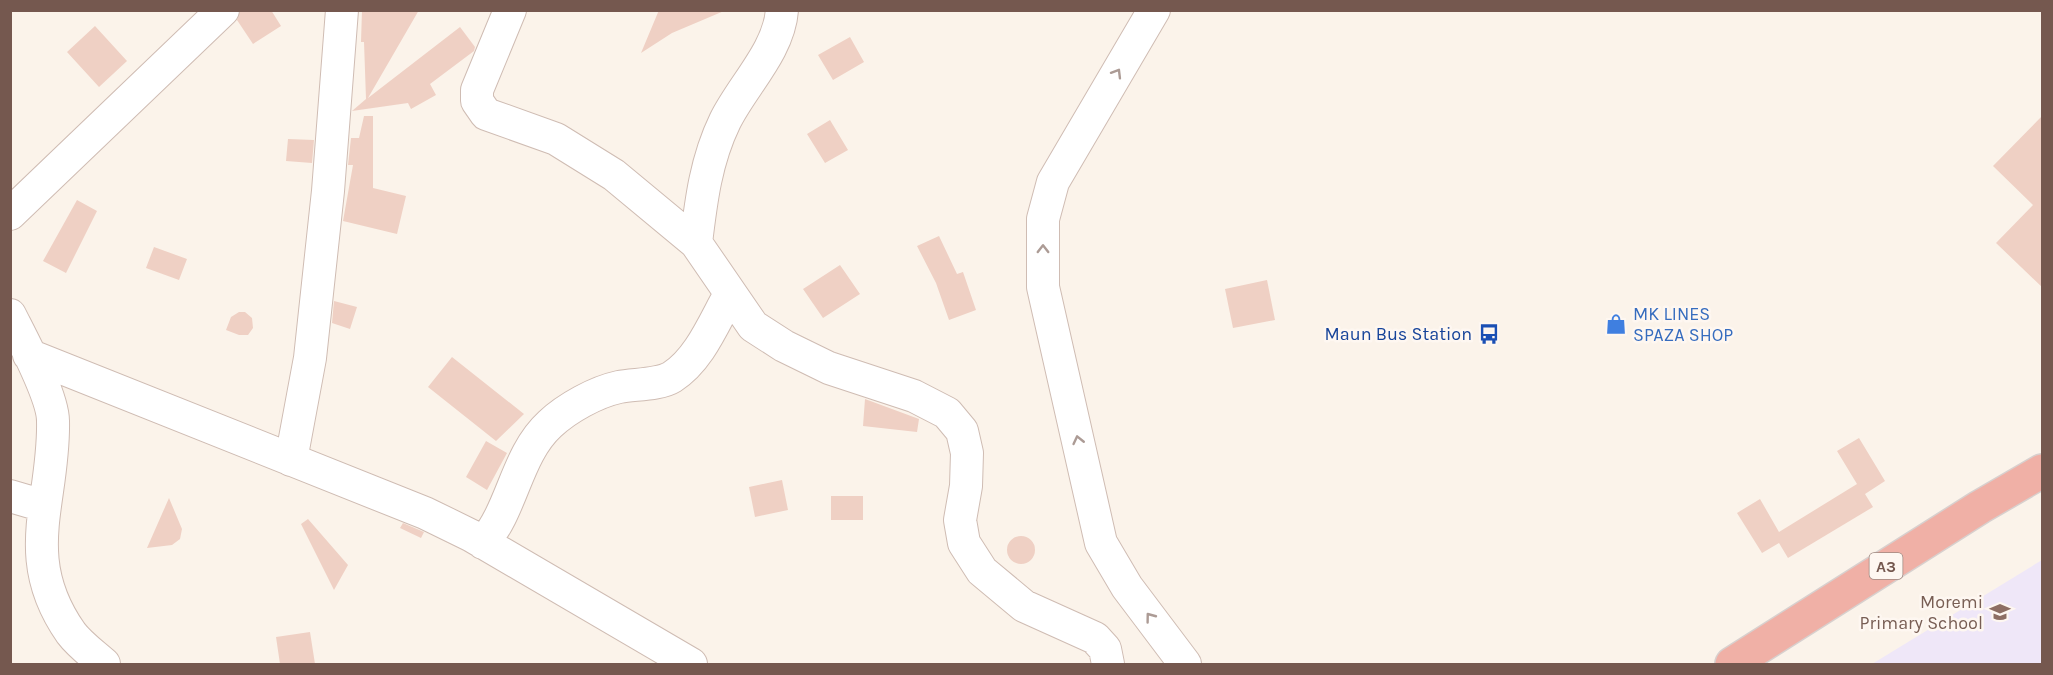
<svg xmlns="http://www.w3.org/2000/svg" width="2053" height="675" font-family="Karla,sans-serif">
<rect width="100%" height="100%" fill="#fbf3ea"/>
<path fill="#efe7f8" d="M 2042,560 L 2042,664 L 1872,664 Z"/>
<path fill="#efd0c4" d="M 240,10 L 271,10 L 281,26 L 253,44 L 237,20 Z
M 362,10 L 419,10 L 368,98 L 460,27 L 475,47 L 474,51 L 430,84 L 436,95 L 411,109 L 408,103 L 352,111 L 366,99 L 364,42 L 361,42 Z
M 659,10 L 724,10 L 724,11 L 672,33 L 641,53 Z
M 95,26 L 127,61 L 99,87 L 67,52 Z
M 850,37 L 864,62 L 833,80 L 818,55 Z
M 2043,115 L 2043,288 L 1996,243 L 2033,205 L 1993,166 Z
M 364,116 L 373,116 L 373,188 L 406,196 L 397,234 L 343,221 L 353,165 L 348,165 L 351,138 L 359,138 Z
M 830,120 L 848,150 L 825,163 L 807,134 Z
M 288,139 L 314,140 L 312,163 L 286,161 Z
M 77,200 L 97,211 L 66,273 L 43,261 Z
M 939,236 L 957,274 L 963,272 L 976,310 L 949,320 L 936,283 L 917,246 Z
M 154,247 L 187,259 L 179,280 L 146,268 Z
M 840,265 L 860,294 L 823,318 L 803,289 Z
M 1267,280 L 1275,320 L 1233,328 L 1225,289 Z
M 334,301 L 357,307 L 350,329 L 332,323 Z
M 239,312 L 245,312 L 252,318 L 253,328 L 248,335 L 239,335 L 226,330 L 231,317 Z
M 452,357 L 524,414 L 496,441 L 428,387 Z
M 865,399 L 919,419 L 917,432 L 863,426 Z
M 1859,438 L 1885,481 L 1865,494 L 1873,507 L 1788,558 L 1779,543 L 1762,553 L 1737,513 L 1760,499 L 1779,532 L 1857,484 L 1837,451 Z
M 486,441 L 507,453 L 487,490 L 466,477 Z
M 782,480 L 788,510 L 755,517 L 749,487 Z
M 831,496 L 863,496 L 863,520 L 831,520 Z
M 169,498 L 182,529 L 180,539 L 172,545 L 147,548 Z
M 308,519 L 348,565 L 334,590 L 301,524 Z
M 403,523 L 424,532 L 421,538 L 400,528 Z
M1007 550a14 14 0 1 1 28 0a14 14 0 1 1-28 0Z
M 310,632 L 315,664 L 280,664 L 276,637 Z"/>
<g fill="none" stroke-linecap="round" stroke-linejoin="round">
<g stroke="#cfbcb3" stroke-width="34">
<path id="street" d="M 510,10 L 477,90 L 477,101 L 486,114 L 556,139 L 614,175 L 696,243 L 753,326 L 784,346 L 829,368 L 914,396 L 947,413 L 962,431 L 967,453 L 966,486 L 960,520 L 964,543 L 982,571 L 1024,606 L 1095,638 L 1105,649 L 1108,664
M 1154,10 L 1053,182 L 1043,219 L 1043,287 L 1101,543 L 1127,587 L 1185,664
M 10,214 L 223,10
M 696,243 C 701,201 706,160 725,121 C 742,86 779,51 782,10
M 10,315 C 22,339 53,396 53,421 C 55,501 17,556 71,633 C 80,645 94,655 104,664
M 29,355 L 425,513 L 472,536 L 691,664
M 291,460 L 310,358 L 328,191 L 342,10
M 10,496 L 44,506
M 483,543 C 513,509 516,455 550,424 C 567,408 596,392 619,387 C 634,384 659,385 672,377 C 700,359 714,322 730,294"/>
</g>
<g stroke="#d8d0ce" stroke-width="36">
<path id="highway" d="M 1732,664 L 1980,507 L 2042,471"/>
</g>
<use href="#street" stroke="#fff" stroke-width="32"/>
<use href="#highway" stroke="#f0b0a6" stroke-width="33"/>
</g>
<defs><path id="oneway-chevron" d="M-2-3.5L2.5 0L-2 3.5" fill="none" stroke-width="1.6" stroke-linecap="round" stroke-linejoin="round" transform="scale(1.5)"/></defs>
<g stroke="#ac9b95">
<use href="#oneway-chevron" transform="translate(1117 73) rotate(-59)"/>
<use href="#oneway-chevron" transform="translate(1043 249) rotate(-90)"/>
<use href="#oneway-chevron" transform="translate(1078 440) rotate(-103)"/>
<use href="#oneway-chevron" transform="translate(1150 617) rotate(-127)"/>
</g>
<defs>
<g id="shop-bare" transform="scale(1.62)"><path d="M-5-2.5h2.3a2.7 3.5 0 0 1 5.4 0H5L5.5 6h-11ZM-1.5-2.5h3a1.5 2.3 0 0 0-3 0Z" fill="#3f7fe0" stroke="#fef7f1" stroke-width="2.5" paint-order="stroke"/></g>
<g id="bus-bare" transform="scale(1.62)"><path d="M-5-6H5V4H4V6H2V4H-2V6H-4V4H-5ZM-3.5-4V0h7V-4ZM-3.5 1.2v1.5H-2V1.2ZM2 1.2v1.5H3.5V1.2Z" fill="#1a4fb4" stroke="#fef7f1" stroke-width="2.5" paint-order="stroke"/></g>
<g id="school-bare" transform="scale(1.62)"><path d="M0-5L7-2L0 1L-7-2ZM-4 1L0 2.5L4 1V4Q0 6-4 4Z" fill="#8d6e63" stroke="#fef7f1" stroke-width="2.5" paint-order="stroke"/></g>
</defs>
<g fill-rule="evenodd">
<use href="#shop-bare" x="1616" y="324"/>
<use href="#bus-bare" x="1489" y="334"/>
<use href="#school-bare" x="2000" y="612"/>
</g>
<g text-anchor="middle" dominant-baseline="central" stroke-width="5" stroke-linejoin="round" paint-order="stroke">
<rect fill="#fef7f1" stroke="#9e8880" stroke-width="1.5" x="1869.5" y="553" width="33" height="26" rx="4.5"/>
<g font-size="16" font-weight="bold" fill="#75584f">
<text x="1886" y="566">A3</text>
</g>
<g font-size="18" fill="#366cbe" stroke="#fef7f1" text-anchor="start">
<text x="1633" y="314">MK LINES<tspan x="1633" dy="21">SPAZA SHOP</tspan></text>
</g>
<g font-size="18" fill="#164399" stroke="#fef7f1" text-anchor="end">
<text x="1472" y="334">Maun Bus Station</text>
</g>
<g font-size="18" fill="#785e54" stroke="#fef7f1" text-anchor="end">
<text x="1983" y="602">Moremi<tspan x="1983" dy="21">Primary School</tspan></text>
</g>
</g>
<rect width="2053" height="675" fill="none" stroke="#75584f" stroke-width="24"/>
</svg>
